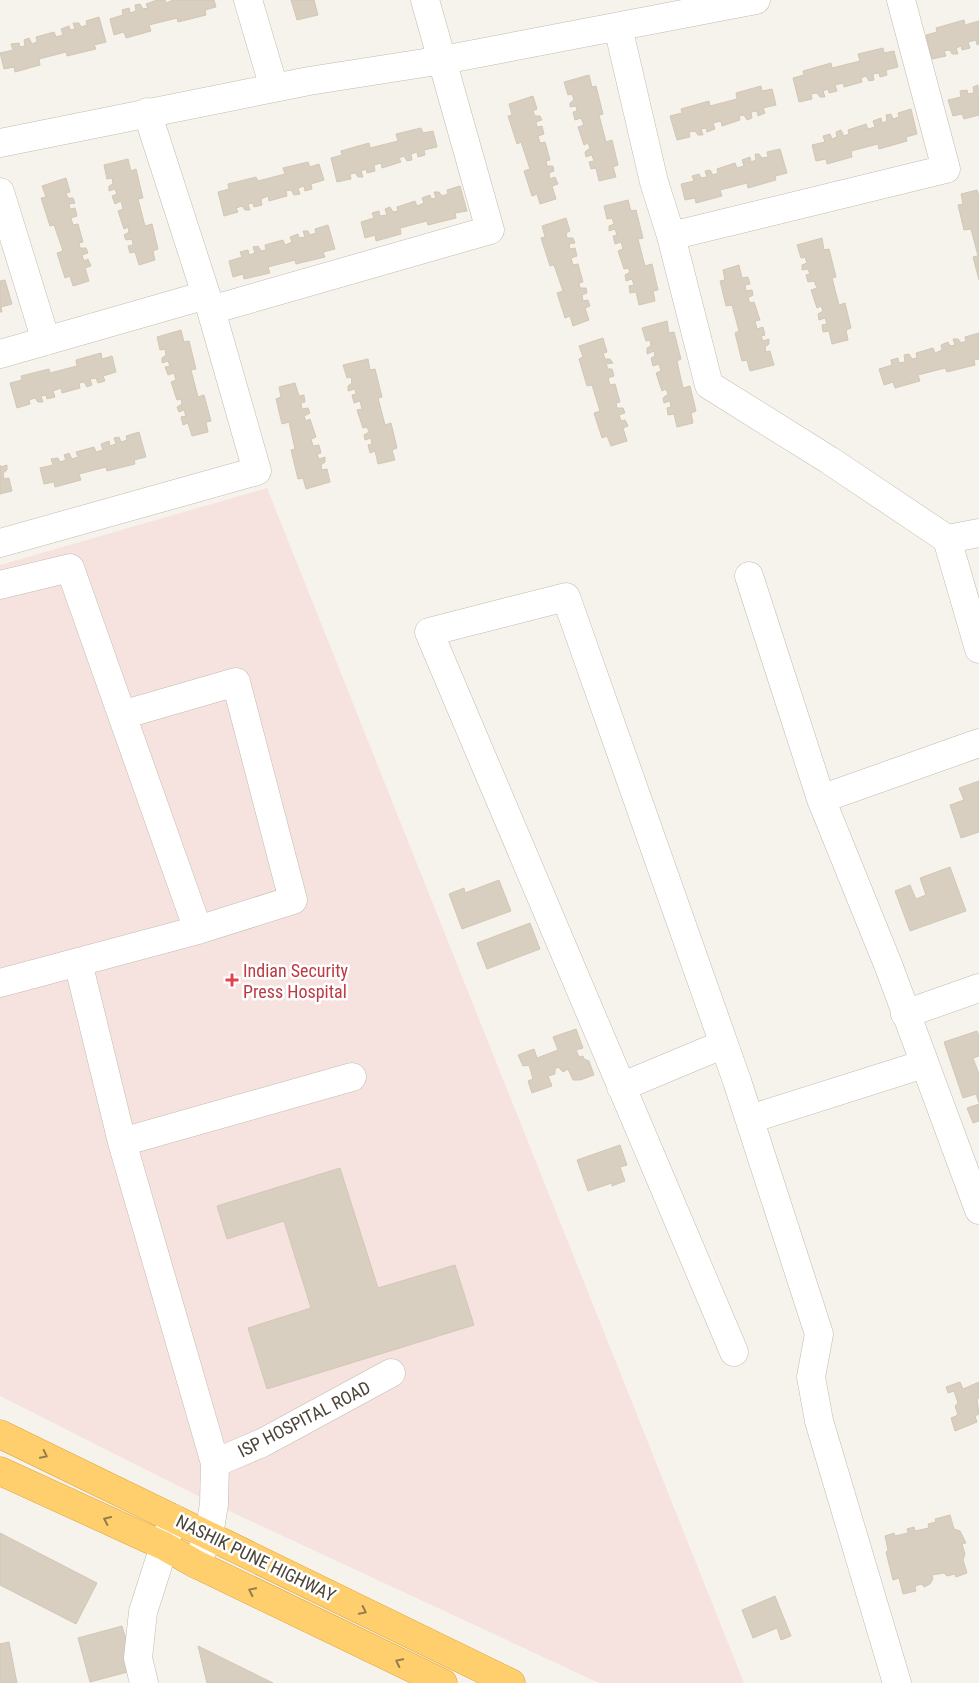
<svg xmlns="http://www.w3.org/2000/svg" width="979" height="1683" font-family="'Roboto Condensed',sans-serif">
<rect width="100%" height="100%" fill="#f6f3ec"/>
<path fill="#f6e3e0" d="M 267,488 L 744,1683 L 599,1683 L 214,1504 L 0,1396 L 0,565 Z"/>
<path fill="#d8cfc1" stroke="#d3c7b4" d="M 157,0 L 165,0 L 166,3 L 173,0 L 214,0 L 216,7 L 205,10 L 206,15 L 178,22 L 177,18 L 149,25 L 151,31 L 126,38 L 124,32 L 114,35 L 110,19 L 123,15 L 122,10 L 129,8 L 130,13 L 136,11 L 135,5 L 140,4 L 143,9 L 148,8 L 146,4 Z
M 291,0 L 314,0 L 318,15 L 297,20 Z
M 99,17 L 106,42 L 94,45 L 96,49 L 67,56 L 66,52 L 39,59 L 40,65 L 15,72 L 14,67 L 4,69 L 0,53 L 13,50 L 11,44 L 19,43 L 20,47 L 25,46 L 24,40 L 29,38 L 32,44 L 37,42 L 36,37 L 54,32 L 56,37 L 63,35 L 61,29 L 69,26 L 70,30 L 75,29 L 73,23 L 79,23 L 81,27 L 87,25 L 86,21 Z
M 964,20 L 965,25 L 979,21 L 979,44 L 977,45 L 976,40 L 968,42 L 970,48 L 962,50 L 961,46 L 956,48 L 958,54 L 952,54 L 950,50 L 944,51 L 946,56 L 932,59 L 926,35 L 937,32 L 936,28 Z
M 883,48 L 884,53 L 894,51 L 898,67 L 886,70 L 887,75 L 880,77 L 879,73 L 873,74 L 874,80 L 869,81 L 866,76 L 861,78 L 862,82 L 844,87 L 843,83 L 835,85 L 837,91 L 829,93 L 828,89 L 823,91 L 825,97 L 820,97 L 817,93 L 811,94 L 812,99 L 799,102 L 793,78 L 804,75 L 803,71 L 831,63 L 832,68 L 860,61 L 858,54 Z
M 589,75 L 592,87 L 596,86 L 603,114 L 599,115 L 606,142 L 612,140 L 618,165 L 613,167 L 616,177 L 599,181 L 596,168 L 591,169 L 589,162 L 594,161 L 592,155 L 586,157 L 585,152 L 590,148 L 588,143 L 584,145 L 578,127 L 584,125 L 581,118 L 575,120 L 573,112 L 577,111 L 576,106 L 570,107 L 570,103 L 574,100 L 572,94 L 568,95 L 564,82 Z
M 978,85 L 979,115 L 964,119 L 962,114 L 953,116 L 948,100 L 961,97 L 960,91 L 967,90 L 968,94 L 974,93 L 973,87 Z
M 761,86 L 762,91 L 772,89 L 776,105 L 763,108 L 765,113 L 758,116 L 757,111 L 751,112 L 752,118 L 747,120 L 744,115 L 739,116 L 740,120 L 722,126 L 721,121 L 713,123 L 715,129 L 707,132 L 706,128 L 701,129 L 703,135 L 698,135 L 695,131 L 689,132 L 690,137 L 677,140 L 670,116 L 682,113 L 681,109 L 709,101 L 710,106 L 737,99 L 736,93 Z
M 533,96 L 537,109 L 533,111 L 535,116 L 540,116 L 542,120 L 536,122 L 537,127 L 542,126 L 544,134 L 538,136 L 540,143 L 545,142 L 550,160 L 546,161 L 547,166 L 553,166 L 554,171 L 549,173 L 550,179 L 555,177 L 558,184 L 552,186 L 556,199 L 540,204 L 537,194 L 532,196 L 524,171 L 530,169 L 521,142 L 517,144 L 508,116 L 512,115 L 509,104 Z
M 911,109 L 917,134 L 906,137 L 907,141 L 879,149 L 878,144 L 851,151 L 852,157 L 827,164 L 826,159 L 816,161 L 812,145 L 825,142 L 823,136 L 830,134 L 832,139 L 837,137 L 836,132 L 841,130 L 844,136 L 849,134 L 848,130 L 866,124 L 868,129 L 875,127 L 873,121 L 881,118 L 882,123 L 887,121 L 886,115 L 891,114 L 893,119 L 899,117 L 898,113 Z
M 421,128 L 423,133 L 433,131 L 437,147 L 424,150 L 425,155 L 418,157 L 417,152 L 411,154 L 412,160 L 407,161 L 404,156 L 399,158 L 401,162 L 382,168 L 381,163 L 374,165 L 375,171 L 367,173 L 366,169 L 361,171 L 363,177 L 358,177 L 355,173 L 350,174 L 351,179 L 337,182 L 331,158 L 342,155 L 341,151 L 369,143 L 370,148 L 398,141 L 396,134 Z
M 780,149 L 787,173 L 775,176 L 776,180 L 748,188 L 747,183 L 720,190 L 722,196 L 696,203 L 695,198 L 685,200 L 681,184 L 694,181 L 692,176 L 699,174 L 701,178 L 707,177 L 705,171 L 710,170 L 713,175 L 718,173 L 717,169 L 735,163 L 737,168 L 744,166 L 742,160 L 750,157 L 751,162 L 756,160 L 755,154 L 759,154 L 762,158 L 768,157 L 767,152 Z
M 128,159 L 131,171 L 136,169 L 143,198 L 138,199 L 145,226 L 152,224 L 158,249 L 153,251 L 155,260 L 139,265 L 135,252 L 130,253 L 128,246 L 133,245 L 132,239 L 126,240 L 124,235 L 129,232 L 128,227 L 124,229 L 118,211 L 123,209 L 121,201 L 115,204 L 112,196 L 117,194 L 115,189 L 109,191 L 109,186 L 113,184 L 112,178 L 107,179 L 104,165 Z
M 308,162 L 310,167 L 319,164 L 324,180 L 311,184 L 312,189 L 305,191 L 304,186 L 298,188 L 300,194 L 294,195 L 291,190 L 286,191 L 287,196 L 269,201 L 268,196 L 261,199 L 262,205 L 254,207 L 253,203 L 248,204 L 250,210 L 245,210 L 242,206 L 236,208 L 238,212 L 224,216 L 218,192 L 229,189 L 228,184 L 256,177 L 258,181 L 285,174 L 283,168 Z
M 66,178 L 70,192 L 66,193 L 68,198 L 73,198 L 75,203 L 69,204 L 70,209 L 75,208 L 77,216 L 71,218 L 73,225 L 78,224 L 83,242 L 79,243 L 80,248 L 86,248 L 88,253 L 82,255 L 84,261 L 88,259 L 91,266 L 85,268 L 89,281 L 73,286 L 70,276 L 65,278 L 57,253 L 63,251 L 54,225 L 50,226 L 41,198 L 46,197 L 42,186 Z
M 460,186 L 467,211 L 455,213 L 456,218 L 428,225 L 427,221 L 400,228 L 401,234 L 376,241 L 375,235 L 365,238 L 361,222 L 374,218 L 372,213 L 379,211 L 380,216 L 387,215 L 385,209 L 390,207 L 393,212 L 398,211 L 397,207 L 415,201 L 417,206 L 424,203 L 422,198 L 430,195 L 431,199 L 436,198 L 434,192 L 439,192 L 442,196 L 448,194 L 447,190 Z
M 977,190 L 979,196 L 979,280 L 973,257 L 978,256 L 971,229 L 964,230 L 958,205 L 963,204 L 961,194 Z
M 628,200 L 631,211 L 636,210 L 643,238 L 638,239 L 645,266 L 652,264 L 658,290 L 653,291 L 655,301 L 639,305 L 636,292 L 630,293 L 629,286 L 634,285 L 632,279 L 626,281 L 625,275 L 630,272 L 628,268 L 624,269 L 618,251 L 623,249 L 621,242 L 615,244 L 613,236 L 617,235 L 615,229 L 609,231 L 609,226 L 614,224 L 612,218 L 607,219 L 604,206 Z
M 566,218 L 570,231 L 566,233 L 567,238 L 573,238 L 575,243 L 569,244 L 570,249 L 575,248 L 577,256 L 571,258 L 573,265 L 578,264 L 583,282 L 579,283 L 580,288 L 586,288 L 587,293 L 582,295 L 583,301 L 588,300 L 590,306 L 585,308 L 589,320 L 573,326 L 570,316 L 565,318 L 557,293 L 563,291 L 554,265 L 550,266 L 541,238 L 545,237 L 542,226 Z
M 328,225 L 335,249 L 323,252 L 325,257 L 296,264 L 295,260 L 268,267 L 270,273 L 244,279 L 243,274 L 233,277 L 229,261 L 242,257 L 240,252 L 248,250 L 249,255 L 255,253 L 253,247 L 258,246 L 261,251 L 266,250 L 265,245 L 283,240 L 285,245 L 292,242 L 290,237 L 298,234 L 299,238 L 305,237 L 303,231 L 308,231 L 310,235 L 316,233 L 315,229 Z
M 822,238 L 824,250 L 829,249 L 836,277 L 832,278 L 839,305 L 845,303 L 851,328 L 846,330 L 848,340 L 832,344 L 829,331 L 823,332 L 822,325 L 827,324 L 825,318 L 819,320 L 818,314 L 823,311 L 821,306 L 817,308 L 811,290 L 817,288 L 814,281 L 808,282 L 806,275 L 810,274 L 808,269 L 802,270 L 802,265 L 807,263 L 805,257 L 801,258 L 797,245 Z
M 739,265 L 742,278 L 748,277 L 750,284 L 745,285 L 746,291 L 752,290 L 753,295 L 748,298 L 750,303 L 754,302 L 760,320 L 755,321 L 757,329 L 763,327 L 765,335 L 761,336 L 763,341 L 769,339 L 769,344 L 765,347 L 766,352 L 770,351 L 774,365 L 750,371 L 747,360 L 742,361 L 735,333 L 739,331 L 732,305 L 726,306 L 720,281 L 725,280 L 723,270 Z
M 5,280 L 12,304 L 1,307 L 2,312 L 0,312 L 0,281 Z
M 667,321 L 669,333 L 674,332 L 681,359 L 677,361 L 683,388 L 690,386 L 696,411 L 691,413 L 693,423 L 677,427 L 674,414 L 668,415 L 667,408 L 671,407 L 670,401 L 664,403 L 663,398 L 668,394 L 666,389 L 662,391 L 656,373 L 661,371 L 659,364 L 653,366 L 651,358 L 655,356 L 654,351 L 647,354 L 647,348 L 651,346 L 650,340 L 646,341 L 642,328 Z
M 181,330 L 184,342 L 189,341 L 196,369 L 191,370 L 198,397 L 204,395 L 211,421 L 206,422 L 208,432 L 192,436 L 188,423 L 183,425 L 181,417 L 186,416 L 184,410 L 179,412 L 177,407 L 182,404 L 181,399 L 177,400 L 171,382 L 176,380 L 174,373 L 168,375 L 165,367 L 170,366 L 168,361 L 162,363 L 162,358 L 166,355 L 165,349 L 160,350 L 157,337 Z
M 979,333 L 979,359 L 974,360 L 975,365 L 947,372 L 945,368 L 918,375 L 920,381 L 895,388 L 893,382 L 884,385 L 879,369 L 892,365 L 891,360 L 898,358 L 899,363 L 905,362 L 904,355 L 909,354 L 912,359 L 917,358 L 916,353 L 933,348 L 935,353 L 942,350 L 941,345 L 948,342 L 950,346 L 955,345 L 953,339 L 958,339 L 961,343 L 966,341 L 965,337 Z
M 603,338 L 607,352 L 603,353 L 605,359 L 610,359 L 613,363 L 606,364 L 608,369 L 612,369 L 614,376 L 608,378 L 610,385 L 615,384 L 620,402 L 616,403 L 617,408 L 623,408 L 625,413 L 619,415 L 621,421 L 625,420 L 628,426 L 623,428 L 627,441 L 611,446 L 607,436 L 602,438 L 594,413 L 600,411 L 592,385 L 587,386 L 579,359 L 583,357 L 579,346 Z
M 101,353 L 102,359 L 112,356 L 116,372 L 103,376 L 105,381 L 98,383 L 96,378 L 90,379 L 92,385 L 87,387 L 84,382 L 79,383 L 80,388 L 62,393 L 61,388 L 53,391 L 55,397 L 47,399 L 46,395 L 41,396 L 43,402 L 38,402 L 35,398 L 29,400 L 30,404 L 17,408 L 10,383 L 22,380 L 21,376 L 49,369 L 50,373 L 77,366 L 76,360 Z
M 368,359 L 370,370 L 375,369 L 382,397 L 378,398 L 385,425 L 391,423 L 397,448 L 392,450 L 395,460 L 378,464 L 375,451 L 370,453 L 368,445 L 372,444 L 371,438 L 365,440 L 364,435 L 369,432 L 367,427 L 363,428 L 357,410 L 362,409 L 360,401 L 354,403 L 352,395 L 356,394 L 355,389 L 348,391 L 348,386 L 352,383 L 351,377 L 347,378 L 343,365 Z
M 295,383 L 299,396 L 304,395 L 305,402 L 301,403 L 302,409 L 308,408 L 310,413 L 304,416 L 306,421 L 310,419 L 316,437 L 311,439 L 313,446 L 319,445 L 321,453 L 317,454 L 319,459 L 325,457 L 325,462 L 321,465 L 322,470 L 327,469 L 330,482 L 306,489 L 303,478 L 298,479 L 291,450 L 295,449 L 289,422 L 282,424 L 276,399 L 281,397 L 279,387 Z
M 139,432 L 146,457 L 134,460 L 135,464 L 107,471 L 106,467 L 79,474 L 81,480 L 55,487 L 54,482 L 44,484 L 40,468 L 53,465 L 51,459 L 58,458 L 60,462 L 66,460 L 64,455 L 69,453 L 72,459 L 78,457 L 76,452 L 94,447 L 96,452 L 103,450 L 101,444 L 109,441 L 110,446 L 116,444 L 114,438 L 119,437 L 121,442 L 127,440 L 126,436 Z
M 0,465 L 1,467 L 7,465 L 7,470 L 3,473 L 4,479 L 9,478 L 12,491 L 0,494 Z
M 979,781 L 979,832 L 961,838 L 950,805 L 964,800 L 959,788 Z
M 950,867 L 966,911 L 910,931 L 895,891 L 910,885 L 916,899 L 926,895 L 920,878 Z
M 499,880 L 511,911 L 462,929 L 449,894 L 464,888 L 465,893 Z
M 530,923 L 540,949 L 487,969 L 477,943 Z
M 576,1029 L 583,1048 L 576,1050 L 579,1057 L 583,1056 L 584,1059 L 589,1061 L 594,1075 L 580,1080 L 573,1080 L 568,1069 L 563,1072 L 558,1067 L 555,1069 L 555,1074 L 548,1076 L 552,1086 L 532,1093 L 528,1081 L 533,1079 L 529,1065 L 523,1066 L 518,1055 L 534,1049 L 537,1058 L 558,1050 L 553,1037 Z
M 977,1031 L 979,1036 L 979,1056 L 973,1058 L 979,1074 L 979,1103 L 976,1094 L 963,1098 L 944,1042 Z
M 979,1104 L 979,1121 L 973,1123 L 967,1108 Z
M 620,1145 L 627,1165 L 620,1167 L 625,1181 L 612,1186 L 612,1183 L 588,1191 L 577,1160 Z
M 340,1168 L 378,1288 L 455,1265 L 474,1325 L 267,1389 L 248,1328 L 311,1308 L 284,1221 L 227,1239 L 217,1206 Z
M 960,1382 L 963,1389 L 979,1382 L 979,1398 L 977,1399 L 979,1414 L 975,1416 L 977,1422 L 955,1431 L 951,1418 L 958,1415 L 955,1406 L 958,1403 L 954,1391 L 948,1393 L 946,1387 Z
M 950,1515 L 954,1529 L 960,1531 L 966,1543 L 962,1544 L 965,1554 L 963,1560 L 967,1573 L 956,1577 L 955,1574 L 947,1576 L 944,1573 L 932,1575 L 933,1579 L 930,1584 L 924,1587 L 922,1584 L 915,1586 L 916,1591 L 903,1594 L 899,1578 L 893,1580 L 886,1552 L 888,1550 L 885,1536 L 894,1533 L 895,1536 L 908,1533 L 907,1529 L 914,1527 L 915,1531 L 929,1528 L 928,1524 L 936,1522 L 935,1519 Z
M 0,1533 L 97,1583 L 76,1624 L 0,1585 Z
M 775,1596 L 791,1636 L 781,1640 L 777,1628 L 753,1638 L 742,1610 Z
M 122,1626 L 135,1670 L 90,1682 L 78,1638 Z
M 9,1642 L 17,1683 L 0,1683 L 0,1644 Z
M 198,1646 L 273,1683 L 207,1683 Z"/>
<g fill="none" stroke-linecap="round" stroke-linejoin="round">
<g stroke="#c2bbae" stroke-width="29">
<path id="minor" d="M 248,0 L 274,88
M 618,27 L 654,182 L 671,236 L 709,385 L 829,460 L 947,539 L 979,649
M 147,112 L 211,310 L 490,230 L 425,0
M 0,143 L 309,81 L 443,60 L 756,0
M 0,192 L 46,341
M 671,236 L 946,169 L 901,0
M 0,354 L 206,295
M 947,539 L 979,533
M 0,543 L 257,471 L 211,310
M 749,576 L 821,799 L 889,967 L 979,1210
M 0,585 L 70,568 L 198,930 L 0,983
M 122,715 L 236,682 L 293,900 L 198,930
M 821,799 L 979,743
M 78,962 L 122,1142 L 215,1463 L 214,1504 L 209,1535 L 196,1564
M 905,1014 L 979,988
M 621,1087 L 724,1044
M 750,1119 L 924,1064
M 122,1142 L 352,1077
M 734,1352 L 429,632 L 566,597 L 737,1081 L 819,1334 L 811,1377 L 819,1421 L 897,1683
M 215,1463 L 262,1443 L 391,1373
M 144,1683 L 138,1658 L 143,1612 L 173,1518"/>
</g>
<g stroke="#e0a43c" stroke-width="29">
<path id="highway" d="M 0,1434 L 511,1683
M 0,1471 L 164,1546 L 196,1564 L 443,1683"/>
</g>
<use href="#minor" stroke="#fff" stroke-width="28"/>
<use href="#highway" stroke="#ffcf6e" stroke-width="28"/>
</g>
<defs><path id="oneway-chevron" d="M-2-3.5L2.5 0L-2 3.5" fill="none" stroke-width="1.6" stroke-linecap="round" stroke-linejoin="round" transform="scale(1.25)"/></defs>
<g stroke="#937c4e">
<use href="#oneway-chevron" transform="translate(44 1455) rotate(26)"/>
<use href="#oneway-chevron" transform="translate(107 1520) rotate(-155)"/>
<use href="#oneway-chevron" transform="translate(252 1591) rotate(-154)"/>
<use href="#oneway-chevron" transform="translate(363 1611) rotate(26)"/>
<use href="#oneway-chevron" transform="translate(399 1662) rotate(-154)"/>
</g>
<path fill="#e0444e" stroke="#fff" stroke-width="2" d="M229.5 972.5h5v5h5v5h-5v5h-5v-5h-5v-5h5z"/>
<g text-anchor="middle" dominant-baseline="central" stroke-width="5" stroke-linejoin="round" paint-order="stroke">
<g font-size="18" fill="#be3a42" stroke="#fff" text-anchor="start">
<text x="243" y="970">Indian Security<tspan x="243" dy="21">Press Hospital</tspan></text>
</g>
<g font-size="18" fill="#4b4439" stroke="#fff">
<text transform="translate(304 1419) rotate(-27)">ISP HOSPITAL ROAD</text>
<text transform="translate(256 1558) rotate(26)">NASHIK PUNE HIGHWAY</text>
</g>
</g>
</svg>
